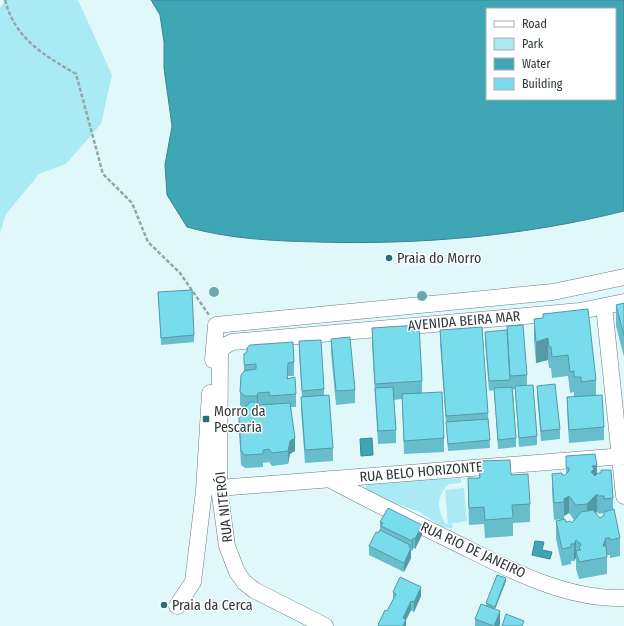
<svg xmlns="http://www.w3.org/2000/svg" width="624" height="626" font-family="'Fira Sans Condensed',sans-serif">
<rect width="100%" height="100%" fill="#e1f8fb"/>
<path fill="#aaeaf5" d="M 6,0 L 78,0 L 112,75 L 101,124 L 66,164 L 39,174 L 6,214 L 0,233 L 0,8 Z
M 461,478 L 461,483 L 449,484 C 436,496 437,508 445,523 L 448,524 L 445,490 L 464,488 L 467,521 L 449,524 L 453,525 L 452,529 L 440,526 L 420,512 L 365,493 L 366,482 Z"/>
<path fill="#3fa6b6" stroke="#3a8590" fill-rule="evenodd" d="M 151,0 L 624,0 L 624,211 C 525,236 420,245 318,242 C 274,241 229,239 187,227 L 167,195 L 165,165 L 172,126 L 164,68 L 164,42 L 160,15 ZM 487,9 L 615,9 L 615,99 L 487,99 Z
M 372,438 L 373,455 L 361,456 L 360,439 Z
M 535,541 L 544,542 L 542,550 L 552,552 L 550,559 L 532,555 Z"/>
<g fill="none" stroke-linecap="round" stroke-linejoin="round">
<g stroke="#6a7e81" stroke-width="17">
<path id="minor" d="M 604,306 L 624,496
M 213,360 L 216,325 L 553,292 L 624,277
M 329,479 C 370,501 411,521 452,541 C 505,567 563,600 624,598
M 219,488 L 624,456
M 177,606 L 193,582 L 204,491 L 210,393
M 325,626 L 254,590 L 244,582 L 237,572 L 227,546 L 219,488 L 220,353 L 223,347 L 232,342 L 580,311 L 624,302"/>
</g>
<path stroke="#95a6a9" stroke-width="2.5" stroke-dasharray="4 2" stroke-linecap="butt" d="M 5,0 C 15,39 44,55 76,74 L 103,174 L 132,203 L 148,242 L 180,273 L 209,315"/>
<use href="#minor" stroke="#fff" stroke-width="16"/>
</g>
<g fill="#6ca6ad">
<circle cx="214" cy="292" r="5"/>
<circle cx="422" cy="296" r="5"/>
</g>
<path fill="#67bdcb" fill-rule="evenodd" d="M 158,292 L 194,335 L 194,342 L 161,345 Z
M 624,303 L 624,357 L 616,326 L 616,305 Z
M 543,314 L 596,380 L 596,395 L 604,427 L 604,440 L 569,443 L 567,410 L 567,397 L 574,397 L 574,392 L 570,393 L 568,376 L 552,378 L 551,368 L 549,368 L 548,360 L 536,363 L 534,340 L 534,319 L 543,318 Z
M 372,328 L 422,381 L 422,393 L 444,438 L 444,452 L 404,454 L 402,399 L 394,400 L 396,430 L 396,443 L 378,444 L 372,345 Z
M 440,330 L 488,413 L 490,448 L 448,451 L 440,343 Z
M 485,332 L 527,375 L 527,385 L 537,436 L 537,445 L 519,447 L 515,389 L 513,389 L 516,438 L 516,447 L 498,449 L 494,390 L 489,391 L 485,341 Z
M 331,339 L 355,390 L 355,403 L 336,405 L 331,352 Z
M 299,341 L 324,389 L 324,395 L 333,448 L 333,461 L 305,463 L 301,410 L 301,397 L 302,397 L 299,354 Z
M 294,362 L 294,376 L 288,376 L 288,379 L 296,394 L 296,407 L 291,407 L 295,451 L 290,454 L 288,464 L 272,466 L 269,462 L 263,463 L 263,467 L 245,468 L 241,465 L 239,431 L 239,418 L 242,407 L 240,405 L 240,392 L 244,371 L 244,363 Z
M 537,386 L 560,429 L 560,439 L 541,441 L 537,395 Z
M 566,456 L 597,475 L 613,498 L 613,509 L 620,538 L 620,556 L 610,558 L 610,555 L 607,555 L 607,574 L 579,579 L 576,569 L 576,558 L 574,561 L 571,561 L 571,564 L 562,566 L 556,539 L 556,521 L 563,519 L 554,520 L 552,491 L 552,474 L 562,475 L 565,475 L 566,474 ZM 597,512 L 599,514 L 604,513 L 604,515 L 600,518 L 596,513 ZM 569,513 L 574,520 L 572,523 L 566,522 L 564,519 L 564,516 Z
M 479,461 L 511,475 L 530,504 L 530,522 L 513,523 L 513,536 L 485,538 L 484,524 L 469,525 L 468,496 L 468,478 L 479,478 Z
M 380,522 L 422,535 L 415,549 L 413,548 L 412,551 L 411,550 L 411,558 L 404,572 L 369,555 L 369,546 L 380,530 Z
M 506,581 L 495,609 L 486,606 L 486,603 Z
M 393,592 L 421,596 L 414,612 L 411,610 L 406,620 L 406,626 L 378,626 L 387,611 L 393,600 Z
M 475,619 L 500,625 L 499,626 L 475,626 Z"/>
<path fill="#549aa5" d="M 548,338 L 548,360 L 536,363 L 536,342 Z
M 258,393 L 258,406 L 257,409 L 257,396 Z
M 295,438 L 295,451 L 290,454 L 288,464 L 288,451 L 290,441 Z
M 597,465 L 597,483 L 591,472 L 592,466 Z
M 597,494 L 597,512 L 587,522 L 587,504 Z
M 569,496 L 569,513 L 564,516 L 564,519 L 564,499 Z
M 422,525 L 422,535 L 415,549 L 415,539 Z
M 413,538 L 413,548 L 412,551 L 412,541 Z
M 606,538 L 606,556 L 603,546 Z
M 576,540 L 576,558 L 574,561 L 574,544 Z
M 410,545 L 410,551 L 411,548 L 411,558 L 404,572 L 404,563 Z
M 506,578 L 506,581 L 495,609 L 495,607 Z
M 421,587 L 421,596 L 414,612 L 414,602 Z
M 411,601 L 411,610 L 406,620 L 406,626 L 403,626 L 403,618 Z
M 500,611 L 500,625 L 499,626 L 494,626 Z"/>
<path fill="#78dcec" stroke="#549aa5" d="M 192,290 L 194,335 L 161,338 L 158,292 Z
M 624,303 L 624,336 L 616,305 Z
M 588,309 L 596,380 L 581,382 L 581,377 L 574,377 L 574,371 L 570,372 L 568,355 L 552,357 L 551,347 L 549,347 L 548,338 L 536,342 L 534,319 L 543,318 L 543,314 Z
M 419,325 L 422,381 L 375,384 L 372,328 Z
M 523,325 L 527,375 L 510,376 L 507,326 Z
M 482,327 L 488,413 L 446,416 L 440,330 Z
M 507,330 L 510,380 L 489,381 L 485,332 Z
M 350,337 L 355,390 L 336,391 L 331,339 Z
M 321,340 L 324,389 L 302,391 L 299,341 Z
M 293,342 L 294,362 L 288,363 L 287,379 L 295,377 L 296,394 L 270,396 L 269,392 L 258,393 L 257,396 L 245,396 L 240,392 L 241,375 L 244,371 L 256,369 L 256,364 L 245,365 L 244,363 L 244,354 L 247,352 L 247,348 L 250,345 Z
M 555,384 L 560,429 L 541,431 L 537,386 Z
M 533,385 L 537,436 L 519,438 L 515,386 Z
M 393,387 L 396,430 L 378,431 L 375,388 Z
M 512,387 L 516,438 L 498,440 L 494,388 Z
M 442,392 L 444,438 L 404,441 L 402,394 Z
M 329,395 L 333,448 L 305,450 L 301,397 Z
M 602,395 L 604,427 L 569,430 L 567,397 Z
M 250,402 L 257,402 L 259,405 L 290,403 L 295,438 L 290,441 L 288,451 L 272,453 L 269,449 L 263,450 L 263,454 L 245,455 L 241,451 L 239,418 L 241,407 L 246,407 Z
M 488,419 L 490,440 L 448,444 L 446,422 Z
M 595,454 L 597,465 L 592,466 L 594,469 L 591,472 L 595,476 L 598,473 L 601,473 L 601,470 L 611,470 L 613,498 L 604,499 L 604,496 L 599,496 L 597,494 L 587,504 L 576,505 L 569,496 L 564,499 L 564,502 L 554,503 L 552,474 L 562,473 L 562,475 L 565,475 L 569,471 L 569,468 L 566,467 L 566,456 Z
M 510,460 L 511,475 L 528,474 L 530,504 L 512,505 L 513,518 L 485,520 L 484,507 L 469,508 L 468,478 L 480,478 L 479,461 Z
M 388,508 L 422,525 L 415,539 L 413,538 L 412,541 L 381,526 L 383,523 L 380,522 Z
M 614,509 L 620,538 L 610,540 L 610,538 L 606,538 L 603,546 L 606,546 L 607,557 L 579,562 L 576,551 L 581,550 L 579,548 L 581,544 L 576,540 L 574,544 L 571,544 L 571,547 L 562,549 L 556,521 L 565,519 L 566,522 L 570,521 L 572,523 L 581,512 L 593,510 L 600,518 L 604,515 L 604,512 Z
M 380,530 L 410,545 L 409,547 L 411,548 L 404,563 L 369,546 L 376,532 L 378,533 Z
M 497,575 L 506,578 L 495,607 L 486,603 Z
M 400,577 L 421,587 L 414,602 L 411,601 L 403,618 L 406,619 L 403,626 L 379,626 L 378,625 L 385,610 L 387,611 L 396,594 L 393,592 Z
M 481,604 L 500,611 L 494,626 L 475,619 Z
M 506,614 L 524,621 L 522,626 L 502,626 Z"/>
<g fill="#27707b" stroke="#fff" stroke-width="1.5">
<circle cx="389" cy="258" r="4"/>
<rect x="202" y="415" width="8" height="8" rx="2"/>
<circle cx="164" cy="605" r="4"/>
</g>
<g text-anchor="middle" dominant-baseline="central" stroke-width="3" stroke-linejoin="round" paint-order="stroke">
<g font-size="14" fill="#2e3739" stroke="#fff" text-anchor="start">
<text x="397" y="258">Praia do Morro</text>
<text x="214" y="411">Morro da<tspan x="214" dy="16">Pescaria</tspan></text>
<text x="172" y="605">Praia da Cerca</text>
</g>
<g font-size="14" fill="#2e3739" stroke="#fff">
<text transform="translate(464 321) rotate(-5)">AVENIDA BEIRA MAR</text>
<text transform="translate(421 472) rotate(-5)">RUA BELO HORIZONTE</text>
<text transform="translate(224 507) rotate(-96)">RUA NITERÓI</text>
<text transform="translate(473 550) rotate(25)">RUA RIO DE JANEIRO</text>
</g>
</g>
<rect x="486" y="8" width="130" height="92" fill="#ffffff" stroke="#abafb0"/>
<rect x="494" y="21" width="20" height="6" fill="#ffffff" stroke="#abafb0"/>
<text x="522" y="28" font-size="12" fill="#2e3739">Road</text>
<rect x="494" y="38" width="20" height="12" fill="#aaeaf5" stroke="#abafb0"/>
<text x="522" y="48" font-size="12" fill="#2e3739">Park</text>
<rect x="494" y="58" width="20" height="12" fill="#3fa6b6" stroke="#abafb0"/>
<text x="522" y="68" font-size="12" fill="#2e3739">Water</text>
<rect x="494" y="78" width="20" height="12" fill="#78dcec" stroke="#abafb0"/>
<text x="522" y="88" font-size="12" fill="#2e3739">Building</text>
</svg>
